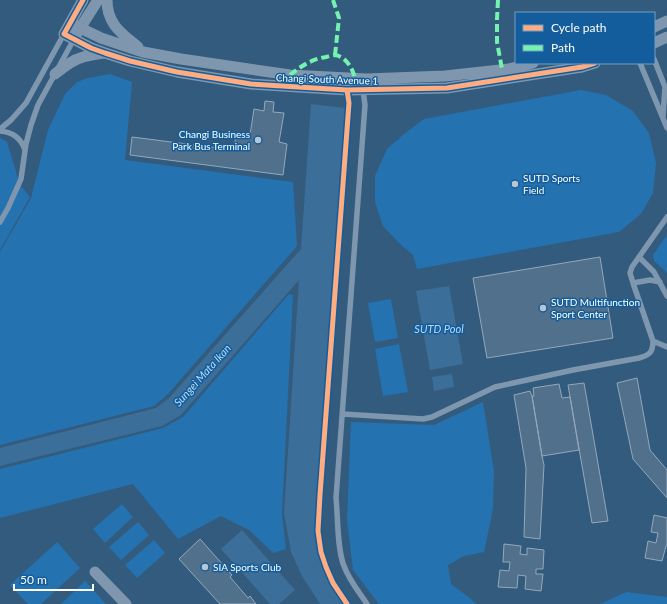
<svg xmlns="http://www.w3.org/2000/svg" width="667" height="604" font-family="Lato,sans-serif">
<rect width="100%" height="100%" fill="#335b7d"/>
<path fill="#2572b1" d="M 110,74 L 132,82 L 125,160 L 293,182 L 297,246 L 168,394 L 154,406 L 0,445 L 0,252 L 31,198 L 48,130 L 65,94 L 77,82 L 88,78 Z
M 581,90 L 606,95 L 633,111 L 649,133 L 656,163 L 653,193 L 641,214 L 619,232 L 417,269 L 413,255 L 399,243 L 383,226 L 375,202 L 375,176 L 387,149 L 404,134 L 424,119 Z
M 0,138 L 7,142 L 20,185 L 30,197 L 0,250 Z
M 667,235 L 667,273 L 663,269 L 654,261 L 653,255 Z
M 289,294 L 293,295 L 282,514 L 286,549 L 273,553 L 249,530 L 221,516 L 178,539 L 133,484 L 0,518 L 0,469 L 163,428 L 183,417 Z
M 391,299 L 398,338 L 375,342 L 368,303 Z
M 399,344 L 408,392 L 383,396 L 375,349 Z
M 483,402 L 494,471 L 493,509 L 484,552 L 464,556 L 448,565 L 451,584 L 471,599 L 476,604 L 379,604 L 353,570 L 347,520 L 351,422 L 434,425 Z
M 122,504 L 133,517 L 105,543 L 93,529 Z
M 138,522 L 149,535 L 121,560 L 109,547 Z
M 154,540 L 165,553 L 137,578 L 125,565 Z
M 57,542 L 80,568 L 41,604 L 28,604 L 10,585 Z
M 85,581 L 106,604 L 61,604 Z
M 626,592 L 667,597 L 667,604 L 600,604 Z"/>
<path fill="#3b6e99" d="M 311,104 L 345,108 L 315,529 L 321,563 L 331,586 L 343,604 L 320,604 L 302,576 L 291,552 L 284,513 L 299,280 L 181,415 L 162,426 L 0,466 L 0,448 L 156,408 L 169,398 L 301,249 Z
M 449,286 L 463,364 L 430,370 L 416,291 Z
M 452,374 L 454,387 L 434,391 L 432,377 Z
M 242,530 L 295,590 L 279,604 L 270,604 L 221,549 Z"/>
<path fill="#51708b" stroke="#92a9bc" d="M 265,101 L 274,102 L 273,112 L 284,113 L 279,142 L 287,144 L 283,175 L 130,155 L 132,137 L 234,150 L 236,133 L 250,135 L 254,109 L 264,111 Z
M 600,257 L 613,338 L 487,358 L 473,278 Z
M 637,378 L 650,450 L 667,470 L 667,498 L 633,459 L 617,383 Z
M 584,383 L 608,521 L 592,523 L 568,385 Z
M 559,384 L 562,398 L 570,397 L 579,450 L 542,456 L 532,396 L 534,396 L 533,388 Z
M 530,391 L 532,396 L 542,456 L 544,465 L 540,539 L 524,537 L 526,468 L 514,395 Z
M 654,515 L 667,518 L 667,546 L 666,546 L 662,561 L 645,558 L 648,541 L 656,543 L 658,533 L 651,532 Z
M 200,539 L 232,575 L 230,577 L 248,598 L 250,596 L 256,604 L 220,604 L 179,559 Z
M 504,544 L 521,546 L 520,554 L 527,555 L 527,548 L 544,550 L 543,569 L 536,569 L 536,574 L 543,574 L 541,591 L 525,589 L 526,576 L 518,575 L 517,588 L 498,587 L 500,570 L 509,571 L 510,562 L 503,562 Z"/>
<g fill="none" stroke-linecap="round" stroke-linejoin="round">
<path stroke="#7e97ae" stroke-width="5.5" d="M 654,59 L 665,87 L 663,116
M 640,63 L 667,128
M 363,90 L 365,105 L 336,498 C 338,517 337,549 344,566 C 349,580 359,592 367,604
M 0,129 L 11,120 L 26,103 L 64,34
M 0,131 C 13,132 21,138 25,150
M 0,222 L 8,208 L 21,179 L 26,144 L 31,125 L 38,105 L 74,39
M 639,257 L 654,272 L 667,296
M 633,283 L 650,280 L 660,282
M 653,341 L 667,347
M 343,414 L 423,419 L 432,417 L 495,387 L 573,370 L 639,358 C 650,355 653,352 653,341 L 633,283 L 630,273 L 632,267 L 667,217"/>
<path stroke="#7e97ae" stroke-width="11" d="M 83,0 L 64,34 L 91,48 L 105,53 L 130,61 L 177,72 L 251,84 L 298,87 L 347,90 L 447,88 L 582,67 L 595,63
M 107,0 C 107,24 121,33 138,47
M 70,23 L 101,38 L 143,52 L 181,59 L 290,75 L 367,79 L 445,76 L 509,69 L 533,63
M 654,27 L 667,21
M 77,33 L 98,0
M 654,43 L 667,37
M 55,74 C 60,70 65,66 70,63 C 80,56 92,55 104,53
M 95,572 L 126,604"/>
<path stroke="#73f3ae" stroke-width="4" stroke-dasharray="8 4" stroke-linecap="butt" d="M 333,0 L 339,18 L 335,55
M 498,0 L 497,19 L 497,42 L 502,69
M 290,75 C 301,66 312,59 326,57 C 329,56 333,55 336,55 C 347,58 353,69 355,79"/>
<g stroke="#145d9c" stroke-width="8">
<path id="cycleway" d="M 83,0 L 64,34 L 91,48 L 105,53 L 130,61 L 177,72 L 251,84 L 298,87 L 347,90 L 447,88 L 582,67 L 595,63
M 347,90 L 349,103 L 320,495 L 318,531 L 321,552 L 326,567 L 333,583 L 347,604"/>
</g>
<use href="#cycleway" stroke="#ffac80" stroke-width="5"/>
</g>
<g fill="#b8c6d2" stroke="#145d9c" stroke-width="1.5">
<circle cx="258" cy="140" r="4"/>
<circle cx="515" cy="184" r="4"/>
<circle cx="543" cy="308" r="4"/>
<circle cx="205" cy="567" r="4"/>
</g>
<g text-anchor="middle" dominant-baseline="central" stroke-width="3" stroke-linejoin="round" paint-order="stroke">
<g font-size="10" fill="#fff" stroke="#145d9c">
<text transform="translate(327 79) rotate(2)">Changi South Avenue 1</text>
</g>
<g font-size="10" fill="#fff" stroke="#145d9c" text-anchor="start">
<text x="250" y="134" text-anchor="end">Changi Business<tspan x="250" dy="12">Park Bus Terminal</tspan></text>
<text x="523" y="178">SUTD Sports<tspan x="523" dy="12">Field</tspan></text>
<text x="551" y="302">SUTD Multifunction<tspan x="551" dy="12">Sport Center</tspan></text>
<text x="213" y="567">SIA Sports Club</text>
</g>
<g font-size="11" font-style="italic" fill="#b6dcfa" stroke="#145d9c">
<text x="439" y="328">SUTD Pool</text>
<text transform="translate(202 375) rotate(-48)">Sungei Mata Ikan</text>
</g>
</g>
<rect x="515" y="12" width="140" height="52" fill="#145d9c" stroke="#729ec4"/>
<rect x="523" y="25" width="20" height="6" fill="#ffac80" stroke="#729ec4"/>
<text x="551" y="32" font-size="12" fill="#ffffff">Cycle path</text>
<rect x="523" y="45" width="20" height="6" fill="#73f3ae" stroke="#729ec4"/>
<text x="551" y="52" font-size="12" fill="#ffffff">Path</text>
<path d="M14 584v6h79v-6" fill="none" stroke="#ffffff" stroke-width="2"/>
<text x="20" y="584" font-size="12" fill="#ffffff" stroke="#145d9c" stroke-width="3" paint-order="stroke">50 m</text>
</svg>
